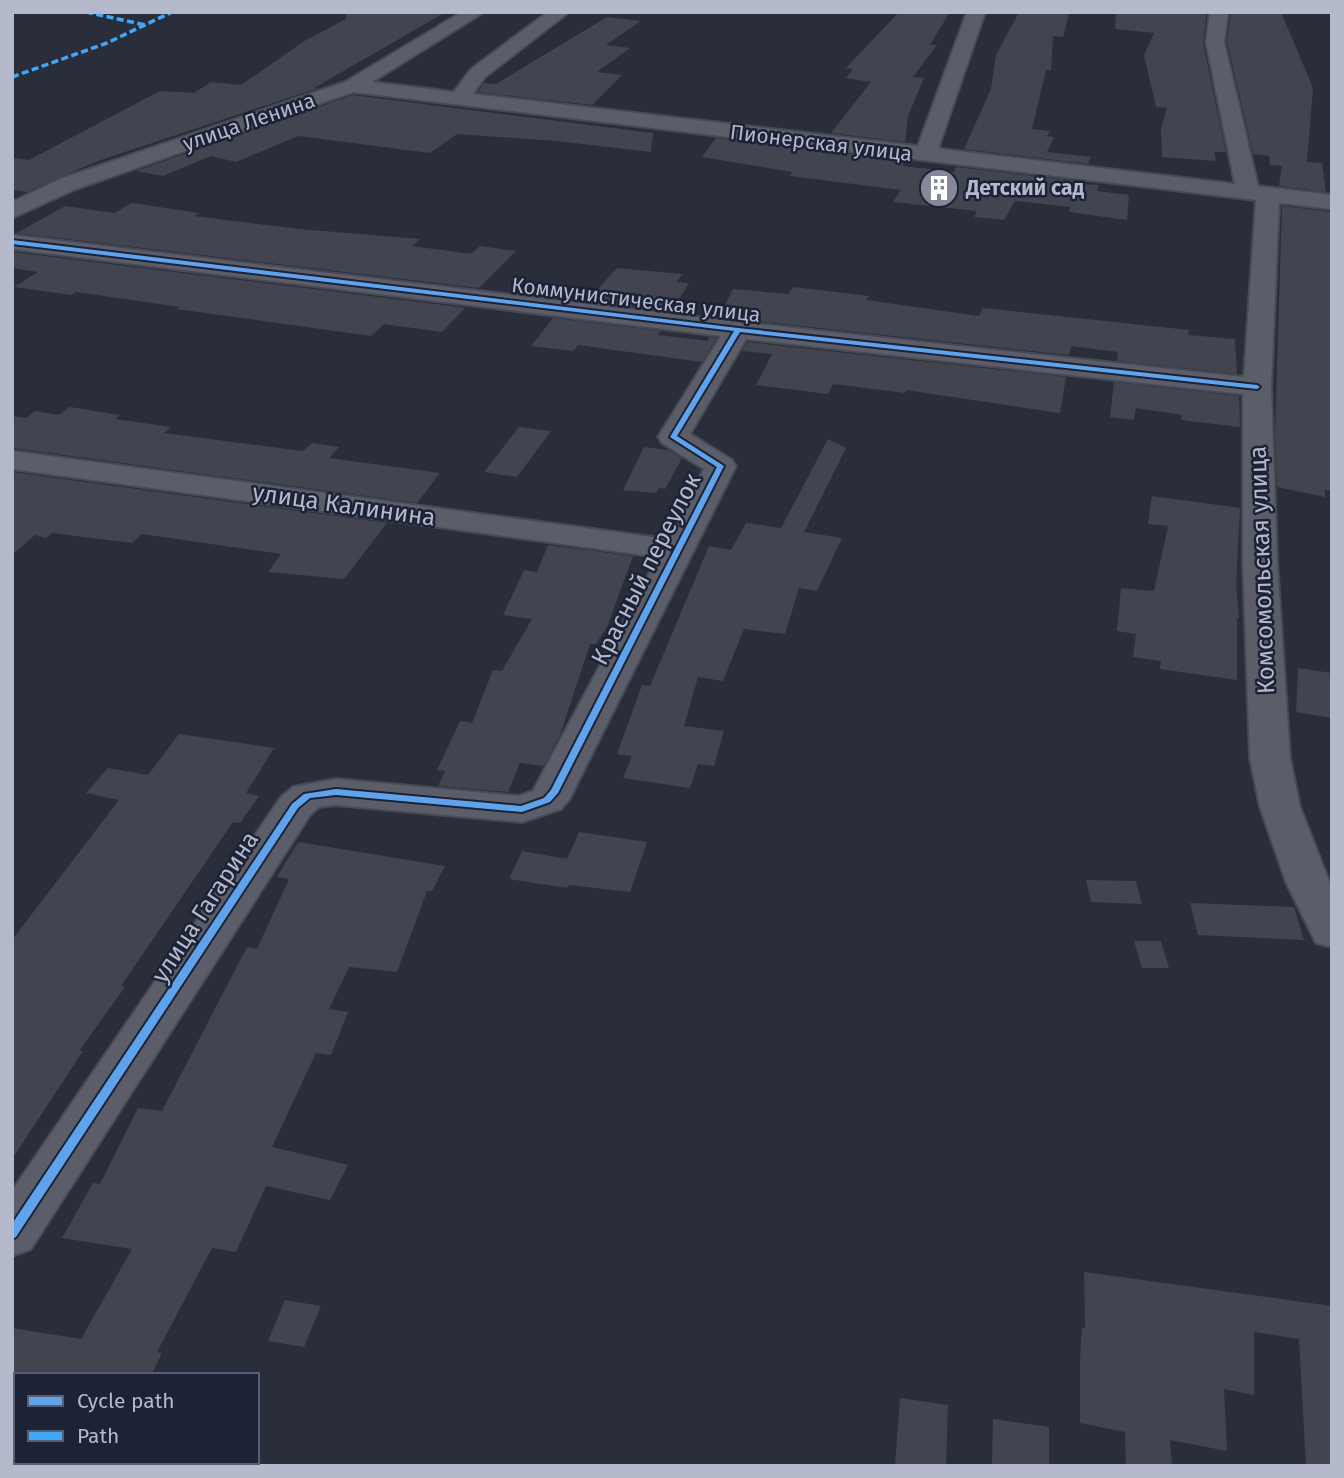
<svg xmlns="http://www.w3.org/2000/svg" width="1344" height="1478" font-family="'Fira Sans',sans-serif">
<rect width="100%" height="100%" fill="#2a2e3b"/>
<path fill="#424550" d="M 346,12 L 446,12 L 314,88 L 318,88 L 95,162 L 27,192 L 12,190 L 12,158 L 29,160 L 160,91 L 194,93 L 211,82 L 241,85 L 306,40 L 346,19 Z
M 899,12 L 950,12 L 930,45 L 937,45 L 913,77 L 924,78 L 908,116 L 905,142 L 831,133 L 871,82 L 846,78 L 853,69 L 846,68 Z
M 1019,12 L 1069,14 L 1063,37 L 1053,36 L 1051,70 L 1046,70 L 1032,129 L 1050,131 L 1047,136 L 1054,137 L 1047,152 L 1091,157 L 1088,164 L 964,149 L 991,89 L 996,55 Z
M 1116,12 L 1207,12 L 1203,43 L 1226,152 L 1214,152 L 1216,161 L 1162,157 L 1161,128 L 1167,108 L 1156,107 L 1144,55 L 1154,33 L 1115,29 Z
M 1231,12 L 1281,12 L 1313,88 L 1307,162 L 1322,163 L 1326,192 L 1279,186 L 1282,166 L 1270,165 L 1269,156 L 1253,154 L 1227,42 Z
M 607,17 L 641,21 L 606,45 L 630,48 L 597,72 L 622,75 L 592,105 L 478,92 L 484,83 L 496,84 Z
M 353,95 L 653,133 L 651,152 L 557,141 L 457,134 L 430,153 L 298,136 L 236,162 L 211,156 L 163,176 L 136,171 Z
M 716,138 L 903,160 L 903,166 L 954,172 L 956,167 L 1078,181 L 1077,184 L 1098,185 L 1097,191 L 1129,195 L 1127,220 L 1069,212 L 1070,207 L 1015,201 L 1004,220 L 974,217 L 977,211 L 893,202 L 901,190 L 790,176 L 792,172 L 702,157 Z
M 132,203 L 199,213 L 194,216 L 299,229 L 420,239 L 412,246 L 471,254 L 480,246 L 516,251 L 479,288 L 17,233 L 65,206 L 114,213 Z
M 1282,206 L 1332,212 L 1332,490 L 1325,490 L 1325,497 L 1277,487 L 1275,433 Z
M 12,252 L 460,307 L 465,308 L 442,332 L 384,324 L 371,336 L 177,309 L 180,307 L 76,292 L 71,295 L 14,287 L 38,272 L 12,268 Z
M 617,268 L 682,274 L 677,282 L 689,283 L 672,311 L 587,301 Z
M 793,287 L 869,296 L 866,300 L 979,316 L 983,308 L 1189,330 L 1188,335 L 1235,339 L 1237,374 L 1117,361 L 1118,352 L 1071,346 L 1069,355 L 719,317 L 733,289 L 788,294 Z
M 553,318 L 660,331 L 658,335 L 708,341 L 709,337 L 717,338 L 702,362 L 578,345 L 573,351 L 531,346 Z
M 747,342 L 1066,377 L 1060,413 L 906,390 L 905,393 L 833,384 L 828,394 L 756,385 L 772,354 L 742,351 Z
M 1114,382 L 1239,396 L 1240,427 L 1181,420 L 1182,415 L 1136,408 L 1134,420 L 1110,417 Z
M 70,407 L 120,415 L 115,419 L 171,427 L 164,433 L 303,451 L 312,443 L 339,447 L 329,458 L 440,473 L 417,503 L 12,448 L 12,416 L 26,418 L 35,411 L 59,415 Z
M 519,427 L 551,431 L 517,477 L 484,472 Z
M 828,439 L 846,448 L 804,532 L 842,538 L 817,591 L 799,588 L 785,634 L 744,629 L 723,681 L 698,677 L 684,726 L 724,731 L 714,766 L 698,764 L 690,788 L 623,778 L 632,756 L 617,754 L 642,685 L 650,686 L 709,546 L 731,550 L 746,523 L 781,528 Z
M 644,447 L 668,450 L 682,458 L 665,489 L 659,488 L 656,493 L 623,490 Z
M 12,472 L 387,523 L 344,579 L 268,572 L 281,554 L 142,534 L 132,543 L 52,533 L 46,538 L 35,535 L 12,555 Z
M 1152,496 L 1240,508 L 1236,585 L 1239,618 L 1237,618 L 1237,680 L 1160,669 L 1161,661 L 1133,657 L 1136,634 L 1117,631 L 1121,588 L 1154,591 L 1168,526 L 1148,524 Z
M 548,545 L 633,556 L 607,627 L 596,644 L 590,644 L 560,735 L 544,766 L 520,763 L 508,792 L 438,786 L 445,771 L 437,770 L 460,721 L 472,723 L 493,670 L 502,671 L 532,619 L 503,615 L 524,570 L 537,572 Z
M 1298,668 L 1332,673 L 1332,718 L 1296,712 Z
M 179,734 L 274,748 L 246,793 L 259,796 L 240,823 L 233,822 L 121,986 L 125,987 L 79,1051 L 83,1051 L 12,1159 L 12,940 L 119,800 L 86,793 L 108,768 L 148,775 Z
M 579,832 L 647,842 L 630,892 L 569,885 L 567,888 L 509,879 L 522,851 L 567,859 Z
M 298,842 L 445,866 L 432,891 L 427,891 L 397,972 L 349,967 L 329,1009 L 348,1012 L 331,1055 L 316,1053 L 272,1147 L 348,1165 L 330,1200 L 266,1186 L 236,1252 L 212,1248 L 157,1352 L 162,1353 L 151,1375 L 12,1375 L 12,1328 L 81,1339 L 132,1249 L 62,1238 L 93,1183 L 100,1184 L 138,1108 L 162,1111 L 247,947 L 257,949 L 289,879 L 277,877 Z
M 1086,880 L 1136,881 L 1142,904 L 1091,902 Z
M 1190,903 L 1294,907 L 1304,940 L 1198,935 Z
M 1134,941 L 1161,941 L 1169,968 L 1142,968 Z
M 1084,1272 L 1332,1306 L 1332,1466 L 1306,1466 L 1299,1339 L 1254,1332 L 1254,1395 L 1224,1389 L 1227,1451 L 1170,1440 L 1172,1466 L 1126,1466 L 1125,1432 L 1080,1423 L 1080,1359 L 1082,1327 L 1085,1328 Z
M 285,1300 L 321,1306 L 304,1347 L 268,1341 Z
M 900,1398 L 948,1405 L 946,1466 L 895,1466 Z
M 993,1419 L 1049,1427 L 1049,1466 L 992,1466 Z"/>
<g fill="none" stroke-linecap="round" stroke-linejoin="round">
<g stroke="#464a54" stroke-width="4">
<path id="minor" d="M 462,12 L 484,12 L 372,82 L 454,92 L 471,69 L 548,12 L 569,12 L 485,77 L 473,94 L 918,146 L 967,12 L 985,12 L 939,146 L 941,149 L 1235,184 L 1206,42 L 1210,12 L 1228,12 L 1224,42 L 1258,186 L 1332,195 L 1332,209 L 1279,203 L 1271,387 L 1277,562 L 1290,758 L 1300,807 L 1332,889 L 1332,947 L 1316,943 L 1286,882 L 1260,807 L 1250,758 L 1243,562 L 1243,394 L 746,339 L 690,434 L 732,460 L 736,466 L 569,800 L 561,809 L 522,822 L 336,805 L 319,807 L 310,815 L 31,1249 L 12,1256 L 12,1191 L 281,797 L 293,787 L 336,779 L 519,796 L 533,791 L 658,557 L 12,469 L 12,451 L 667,539 L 704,469 L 662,443 L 658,437 L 721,336 L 12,249 L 12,235 L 738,322 L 1244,377 L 1256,200 L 353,92 L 76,189 L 12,218 L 12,202 L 60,179 L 345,82 Z"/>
</g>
<use href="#minor" fill="#5b5e68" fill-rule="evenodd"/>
<path stroke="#3fa9f5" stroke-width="3.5" stroke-dasharray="7 3.5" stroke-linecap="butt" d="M 86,12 L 145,25
M 12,77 L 107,43 L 172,12"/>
<g stroke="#1c2337" stroke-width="4">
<path id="cycleway" d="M 12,240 L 738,328 L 1257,385 L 1260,387 L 1257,389 L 740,332 L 677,436 L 724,466 L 558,793 L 550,802 L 522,812 L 336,795 L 310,798 L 298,808 L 16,1237 L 12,1239 L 12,1224 L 292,804 L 304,794 L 336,789 L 521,806 L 544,798 L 551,790 L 717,467 L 670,437 L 734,331 L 12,244 Z"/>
</g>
<use href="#cycleway" fill="#60a3ed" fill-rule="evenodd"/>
</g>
<defs>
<g id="building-disc" transform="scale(2.0125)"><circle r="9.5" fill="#848899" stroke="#1c2337"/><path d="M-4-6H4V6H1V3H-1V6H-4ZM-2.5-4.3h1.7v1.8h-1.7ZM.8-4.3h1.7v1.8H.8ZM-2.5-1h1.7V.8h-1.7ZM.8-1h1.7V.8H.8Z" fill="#fff"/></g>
</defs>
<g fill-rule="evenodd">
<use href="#building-disc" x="939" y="188"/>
</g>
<g text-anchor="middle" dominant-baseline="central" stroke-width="5" stroke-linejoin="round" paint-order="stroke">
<g font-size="21" fill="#b4b9cc" stroke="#1c2337">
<text transform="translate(249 122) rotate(-19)">улица Ленина</text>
<text transform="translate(821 143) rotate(7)">Пионерская улица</text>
<text transform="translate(636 300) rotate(7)">Коммунистическая улица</text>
</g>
<g font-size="21" font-weight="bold" fill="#b4b9cc" stroke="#1c2337" text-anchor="start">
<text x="966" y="188">Детский сад</text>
</g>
<g font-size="24" fill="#b4b9cc" stroke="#1c2337">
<text transform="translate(344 505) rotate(8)">улица Калинина</text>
<text transform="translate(646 569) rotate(-63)">Красный переулок</text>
<text transform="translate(1262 570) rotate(-92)">Комсомольская улица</text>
<text transform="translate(205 907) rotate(-57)">улица Гагарина</text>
</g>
</g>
<rect width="1344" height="1478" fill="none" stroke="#b4b9cc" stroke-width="28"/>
<rect x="14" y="1373" width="245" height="91" fill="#1c2337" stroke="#595f73" stroke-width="2"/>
<rect x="28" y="1396" width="35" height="10" fill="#60a3ed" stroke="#595f73" stroke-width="2"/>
<text x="77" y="1408" font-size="21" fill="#b4b9cc">Cycle path</text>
<rect x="28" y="1431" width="35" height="10" fill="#3fa9f5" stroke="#595f73" stroke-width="2"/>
<text x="77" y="1443" font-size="21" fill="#b4b9cc">Path</text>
</svg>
